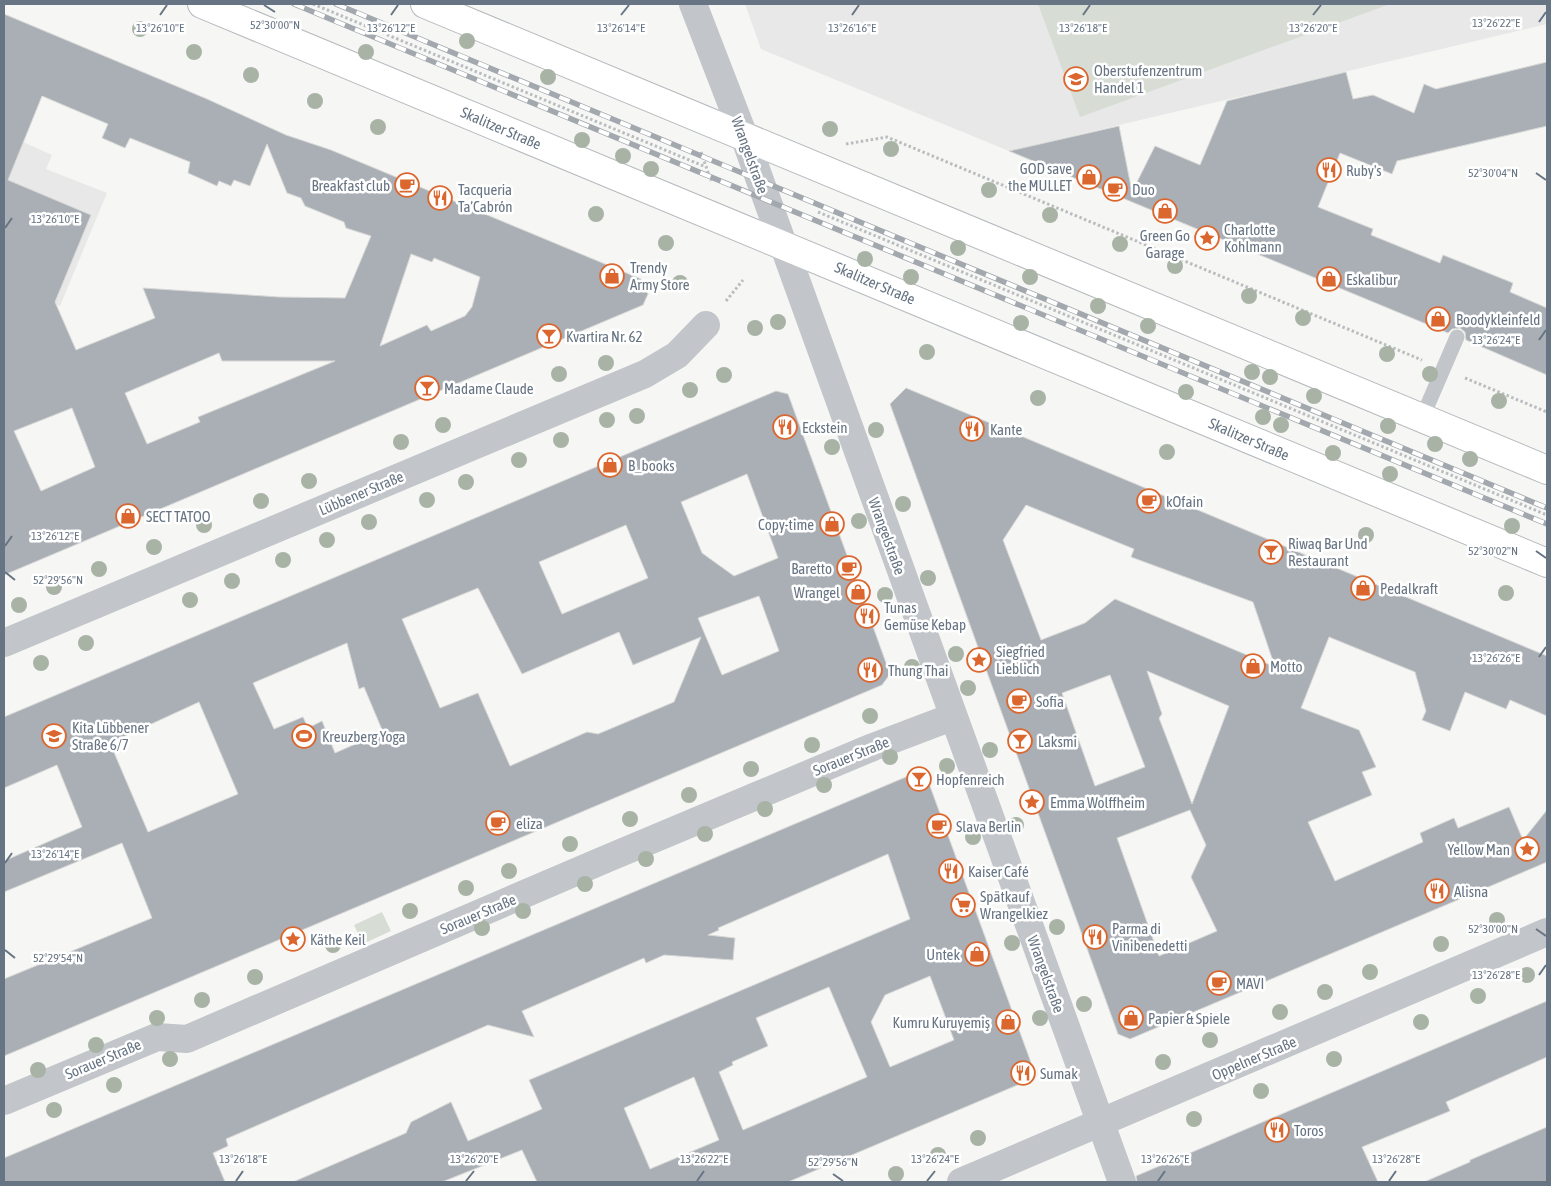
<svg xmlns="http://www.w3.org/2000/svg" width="1551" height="1186" font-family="'Asap Condensed',sans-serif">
<rect width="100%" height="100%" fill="#f6f7f4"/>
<path fill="#e7e8e7" d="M 745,4 L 1547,4 L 1547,24 L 1009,151 L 761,49 Z
M 4,100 L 28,110 L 23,142 L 52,155 L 46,169 L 107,193 L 60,306 L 12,287 L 4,304 Z"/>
<path fill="#d7ddd5" d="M 1038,4 L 1390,4 L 1080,117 Z
M 382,912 L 391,931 L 363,944 L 354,925 Z"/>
<path fill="#a9afb5" stroke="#d8d8d6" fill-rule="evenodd" d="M 4,14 L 207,99 L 286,135 L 331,150 L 641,279 L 645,284 L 648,294 L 643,305 L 4,575 ZM 42,96 L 108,124 L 102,138 L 125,148 L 130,138 L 190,162 L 188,173 L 217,186 L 219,181 L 231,186 L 234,180 L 250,186 L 267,144 L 287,193 L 301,198 L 305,206 L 344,222 L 346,228 L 371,236 L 345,298 L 279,297 L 143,288 L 155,318 L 76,350 L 55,302 L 91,215 L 8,180 ZM 411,254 L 432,262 L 434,258 L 480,277 L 472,307 L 465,316 L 431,331 L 427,325 L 380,346 ZM 219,353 L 222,361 L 335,361 L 198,417 L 200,422 L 147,444 L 125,393 ZM 72,408 L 95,467 L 41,491 L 14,431 Z
M 1547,62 L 1547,126 L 1397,161 L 1392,174 L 1340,153 L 1318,207 L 1373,229 L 1371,235 L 1440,263 L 1443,255 L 1513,283 L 1510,292 L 1547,308 L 1547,375 L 1466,340 L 1465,332 L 1460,328 L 1452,329 L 1448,333 L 1009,151 L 1119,126 L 1132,192 L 1155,146 L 1200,165 L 1227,101 L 1346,72 L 1353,99 L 1373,95 L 1414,113 L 1424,84 L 1436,89 Z
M 906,388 L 1547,656 L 1547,716 L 1510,700 L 1506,709 L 1465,692 L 1450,731 L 1422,720 L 1426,711 L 1415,672 L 1329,637 L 1301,708 L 1359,730 L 1376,767 L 1362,772 L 1372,795 L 1308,822 L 1335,881 L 1423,842 L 1420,833 L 1454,818 L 1458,828 L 1509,807 L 1523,840 L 1547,810 L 1547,862 L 1130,1039 L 1118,1034 L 890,404 ZM 1026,505 L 1134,549 L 1131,557 L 1253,602 L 1275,667 L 1115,599 L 1085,623 L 1041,640 L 1003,540 ZM 1147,671 L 1229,706 L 1192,804 L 1159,718 L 1162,714 ZM 1110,675 L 1145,767 L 1095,786 L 1062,693 ZM 1190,810 L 1206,845 L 1191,877 L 1217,931 L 1159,956 L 1117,838 Z
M 776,391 L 788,394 L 867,610 L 890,674 L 882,685 L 4,1056 L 4,979 L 152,918 L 122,843 L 4,892 L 4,861 L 82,827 L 57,765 L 4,788 L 4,717 ZM 747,474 L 778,558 L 734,576 L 702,553 L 681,502 ZM 626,525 L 648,578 L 562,614 L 539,562 ZM 478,588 L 522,674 L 619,632 L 633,665 L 701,637 L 674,702 L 598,734 L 587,732 L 510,766 L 478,693 L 440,708 L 402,619 ZM 759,596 L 779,651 L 722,675 L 698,618 ZM 347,643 L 359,689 L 364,687 L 383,732 L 335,753 L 322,721 L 308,728 L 303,717 L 274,729 L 253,683 ZM 199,702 L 238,794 L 148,832 L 110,743 Z
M 913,774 L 927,778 L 1033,1068 L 1027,1081 L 788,1182 L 537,1182 L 522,1150 L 442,1182 L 293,1182 L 406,1133 L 411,1122 L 451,1102 L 468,1141 L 542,1109 L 529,1080 L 910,919 L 888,854 L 718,928 L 719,930 L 708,935 L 735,938 L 733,960 L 664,955 L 646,963 L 644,958 L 522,1011 L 534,1037 L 488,1025 L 226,1139 L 228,1146 L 213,1153 L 225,1182 L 4,1182 L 4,1158 ZM 930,976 L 954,1040 L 890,1067 L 871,1022 L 885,995 ZM 829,987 L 867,1077 L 743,1130 L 719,1072 L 733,1065 L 732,1062 L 768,1046 L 756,1018 ZM 694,1077 L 719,1140 L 650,1169 L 624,1108 Z
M 1547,1001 L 1547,1057 L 1446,1102 L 1450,1111 L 1362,1147 L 1378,1182 L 1137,1182 L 1136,1176 Z
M 1547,1127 L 1547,1182 L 1424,1182 L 1470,1162 L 1470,1160 Z"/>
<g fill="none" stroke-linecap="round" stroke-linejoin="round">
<g stroke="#b5b9bd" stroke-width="30">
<path id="secondary" d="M 202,4 L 1547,563
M 425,4 L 1547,470"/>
</g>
<path stroke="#babcbf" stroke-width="3" stroke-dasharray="2.5 2.5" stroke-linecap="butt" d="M 313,4 L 706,167
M 846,144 L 887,137 L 1422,360
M 701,152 L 711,181
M 818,212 L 1547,515
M 726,301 L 743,280
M 1465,378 L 1547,412"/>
<path stroke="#c2c5c9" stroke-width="15" d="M 1422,418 L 1457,337"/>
<path stroke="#c2c5c9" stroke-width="28" d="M 693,4 L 744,136 L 1122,1182
M 4,643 L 645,374 L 677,355 L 706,325
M 4,1101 L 157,1037 L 187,1039 L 606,859 L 873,747 L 952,717
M 961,1182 L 1547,932"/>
<use href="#secondary" stroke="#fff" stroke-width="28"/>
<g stroke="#a3a8ae" stroke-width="5.5">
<path id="rail" d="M 294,4 L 1547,524
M 336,4 L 1547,508"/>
</g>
<use href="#rail" stroke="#fff" stroke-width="4" stroke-dasharray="11" stroke-linecap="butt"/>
</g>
<g fill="#a8b3a6">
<circle cx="140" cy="29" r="8"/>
<circle cx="467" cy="41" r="8"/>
<circle cx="194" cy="52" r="8"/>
<circle cx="366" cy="52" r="8"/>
<circle cx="251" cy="75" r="8"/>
<circle cx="548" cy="77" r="8"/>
<circle cx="315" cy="101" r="8"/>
<circle cx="378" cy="127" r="8"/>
<circle cx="830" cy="129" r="8"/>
<circle cx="582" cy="140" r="8"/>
<circle cx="891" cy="149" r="8"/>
<circle cx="623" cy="156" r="8"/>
<circle cx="651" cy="169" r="8"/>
<circle cx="989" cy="190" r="8"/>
<circle cx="596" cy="214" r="8"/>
<circle cx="1050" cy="215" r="8"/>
<circle cx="666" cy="243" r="8"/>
<circle cx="1120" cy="244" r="8"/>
<circle cx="958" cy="248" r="8"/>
<circle cx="865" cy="259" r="8"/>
<circle cx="1175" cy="266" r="8"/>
<circle cx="911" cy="277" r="8"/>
<circle cx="1030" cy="277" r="8"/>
<circle cx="680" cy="283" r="8"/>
<circle cx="1249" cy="296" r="8"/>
<circle cx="1098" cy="306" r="8"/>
<circle cx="1303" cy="318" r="8"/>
<circle cx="778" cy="322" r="8"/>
<circle cx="1021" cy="323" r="8"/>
<circle cx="1148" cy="326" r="8"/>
<circle cx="755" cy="328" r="8"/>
<circle cx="927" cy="352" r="8"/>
<circle cx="1387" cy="354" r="8"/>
<circle cx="606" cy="363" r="8"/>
<circle cx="1252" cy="372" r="8"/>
<circle cx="559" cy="374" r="8"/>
<circle cx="1430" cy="374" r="8"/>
<circle cx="724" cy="375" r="8"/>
<circle cx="1270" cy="377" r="8"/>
<circle cx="690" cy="390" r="8"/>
<circle cx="1186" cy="392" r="8"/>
<circle cx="1314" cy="396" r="8"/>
<circle cx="1038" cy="398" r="8"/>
<circle cx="1499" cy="401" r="8"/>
<circle cx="637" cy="416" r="8"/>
<circle cx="1263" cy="417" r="8"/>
<circle cx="607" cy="420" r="8"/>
<circle cx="443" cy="425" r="8"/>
<circle cx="1281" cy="425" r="8"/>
<circle cx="1388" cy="426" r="8"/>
<circle cx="876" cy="430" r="8"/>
<circle cx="561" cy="440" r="8"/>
<circle cx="401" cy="442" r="8"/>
<circle cx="1435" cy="444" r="8"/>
<circle cx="832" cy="447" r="8"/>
<circle cx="1167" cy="452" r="8"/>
<circle cx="1333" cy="453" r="8"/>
<circle cx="1470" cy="459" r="8"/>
<circle cx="519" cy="460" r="8"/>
<circle cx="1390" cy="474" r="8"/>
<circle cx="309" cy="481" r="8"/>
<circle cx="466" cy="482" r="8"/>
<circle cx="427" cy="500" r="8"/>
<circle cx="261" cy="501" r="8"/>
<circle cx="903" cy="504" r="8"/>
<circle cx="859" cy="521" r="8"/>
<circle cx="369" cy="522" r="8"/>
<circle cx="204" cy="525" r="8"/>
<circle cx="1512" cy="526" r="8"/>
<circle cx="1366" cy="535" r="8"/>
<circle cx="327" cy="540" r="8"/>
<circle cx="154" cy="547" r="8"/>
<circle cx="283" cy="560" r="8"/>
<circle cx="99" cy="569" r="8"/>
<circle cx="928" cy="578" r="8"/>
<circle cx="232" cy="581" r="8"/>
<circle cx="54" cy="587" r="8"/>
<circle cx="1506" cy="593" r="8"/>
<circle cx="885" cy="595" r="8"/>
<circle cx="190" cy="600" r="8"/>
<circle cx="19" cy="605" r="8"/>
<circle cx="86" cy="643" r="8"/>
<circle cx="956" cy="654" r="8"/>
<circle cx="41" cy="663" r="8"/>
<circle cx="912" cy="667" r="8"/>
<circle cx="968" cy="688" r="8"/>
<circle cx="870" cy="716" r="8"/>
<circle cx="812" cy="745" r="8"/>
<circle cx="990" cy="750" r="8"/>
<circle cx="890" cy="757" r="8"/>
<circle cx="947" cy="766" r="8"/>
<circle cx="751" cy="769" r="8"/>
<circle cx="824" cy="785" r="8"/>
<circle cx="689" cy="795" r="8"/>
<circle cx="765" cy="809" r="8"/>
<circle cx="630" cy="819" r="8"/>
<circle cx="1016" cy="825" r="8"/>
<circle cx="705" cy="834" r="8"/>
<circle cx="973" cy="837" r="8"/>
<circle cx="570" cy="844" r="8"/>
<circle cx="646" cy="859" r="8"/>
<circle cx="509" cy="871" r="8"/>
<circle cx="585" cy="884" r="8"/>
<circle cx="466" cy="888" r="8"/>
<circle cx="410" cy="911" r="8"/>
<circle cx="523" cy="911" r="8"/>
<circle cx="1497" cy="920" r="8"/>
<circle cx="1057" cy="927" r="8"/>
<circle cx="482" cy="928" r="8"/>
<circle cx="1012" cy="943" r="8"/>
<circle cx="1441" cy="944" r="8"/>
<circle cx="333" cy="945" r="8"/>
<circle cx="1370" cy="972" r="8"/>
<circle cx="1527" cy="975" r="8"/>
<circle cx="255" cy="977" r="8"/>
<circle cx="1325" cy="992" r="8"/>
<circle cx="1478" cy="996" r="8"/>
<circle cx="202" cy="1000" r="8"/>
<circle cx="1084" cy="1004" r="8"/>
<circle cx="1280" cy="1012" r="8"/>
<circle cx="157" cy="1018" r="8"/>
<circle cx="1040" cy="1018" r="8"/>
<circle cx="1421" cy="1022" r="8"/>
<circle cx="1210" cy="1040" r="8"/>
<circle cx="96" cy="1045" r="8"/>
<circle cx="170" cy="1059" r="8"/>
<circle cx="1334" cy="1059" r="8"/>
<circle cx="1163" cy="1062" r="8"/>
<circle cx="38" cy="1070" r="8"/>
<circle cx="114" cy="1085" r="8"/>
<circle cx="1261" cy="1091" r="8"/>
<circle cx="54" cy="1110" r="8"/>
<circle cx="1194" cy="1119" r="8"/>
<circle cx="978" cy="1138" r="8"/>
<circle cx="938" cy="1155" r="8"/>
<circle cx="896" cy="1174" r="8"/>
</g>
<path fill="none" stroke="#677483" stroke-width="2" d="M 264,5 L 275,12M 160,15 L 167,5M 391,15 L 398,5M 621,15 L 629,5M 852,15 L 859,5M 1083,15 L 1090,5M 1313,15 L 1321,5M 1539,22 L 1546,12M 1536,173 L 1546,180M 5,228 L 12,218M 1539,340 L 1546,330M 5,546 L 12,536M 1536,551 L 1546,558M 5,572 L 15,580M 1539,657 L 1546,647M 5,863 L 12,853M 1536,929 L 1546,936M 5,950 L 15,958M 1539,975 L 1546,965M 833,1174 L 843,1181M 236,1181 L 243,1171M 466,1181 L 474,1171M 697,1181 L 704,1171M 927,1181 L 935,1171M 1158,1181 L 1165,1171M 1389,1181 L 1396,1171"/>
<defs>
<g id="school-ring" transform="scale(1.25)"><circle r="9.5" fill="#fff" stroke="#db672f" stroke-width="1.5"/><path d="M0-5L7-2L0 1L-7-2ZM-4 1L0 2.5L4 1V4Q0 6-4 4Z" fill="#db672f"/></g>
<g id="restaurant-ring" transform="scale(1.25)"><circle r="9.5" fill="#fff" stroke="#db672f" stroke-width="1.5"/><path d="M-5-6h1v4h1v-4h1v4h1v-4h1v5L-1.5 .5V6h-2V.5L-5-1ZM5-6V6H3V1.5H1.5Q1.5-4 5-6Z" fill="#db672f"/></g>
<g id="shop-ring" transform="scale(1.25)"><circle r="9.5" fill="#fff" stroke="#db672f" stroke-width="1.5"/><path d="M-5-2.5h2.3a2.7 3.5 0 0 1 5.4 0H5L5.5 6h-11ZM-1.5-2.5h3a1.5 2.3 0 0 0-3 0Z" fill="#db672f"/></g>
<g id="cafe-ring" transform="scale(1.25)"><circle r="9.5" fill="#fff" stroke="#db672f" stroke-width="1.5"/><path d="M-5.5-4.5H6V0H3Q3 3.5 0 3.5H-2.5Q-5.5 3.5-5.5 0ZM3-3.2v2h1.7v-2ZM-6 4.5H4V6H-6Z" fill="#db672f"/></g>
<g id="sight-ring" transform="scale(1.25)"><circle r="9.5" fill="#fff" stroke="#db672f" stroke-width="1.5"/><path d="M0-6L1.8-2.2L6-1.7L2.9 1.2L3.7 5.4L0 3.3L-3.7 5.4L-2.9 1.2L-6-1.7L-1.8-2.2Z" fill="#db672f"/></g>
<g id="bar-ring" transform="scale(1.25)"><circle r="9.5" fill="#fff" stroke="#db672f" stroke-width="1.5"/><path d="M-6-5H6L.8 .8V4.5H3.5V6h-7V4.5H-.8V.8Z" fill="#db672f"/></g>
<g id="stadium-ring" transform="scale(1.25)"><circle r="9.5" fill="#fff" stroke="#db672f" stroke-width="1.5"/><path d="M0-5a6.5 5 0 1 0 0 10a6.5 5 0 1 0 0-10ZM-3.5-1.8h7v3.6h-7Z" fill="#db672f"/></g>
<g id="supermarket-ring" transform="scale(1.25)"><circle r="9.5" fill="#fff" stroke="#db672f" stroke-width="1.5"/><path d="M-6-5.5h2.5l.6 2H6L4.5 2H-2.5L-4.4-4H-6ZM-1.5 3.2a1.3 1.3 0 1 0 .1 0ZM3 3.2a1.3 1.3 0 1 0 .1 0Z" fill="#db672f"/></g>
</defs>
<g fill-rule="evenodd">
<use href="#school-ring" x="1076" y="79"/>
<use href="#restaurant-ring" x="1329" y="170"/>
<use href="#shop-ring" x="1089" y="177"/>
<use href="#cafe-ring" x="407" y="185"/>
<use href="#cafe-ring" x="1115" y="189"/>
<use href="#restaurant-ring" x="440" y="198"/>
<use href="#shop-ring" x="1165" y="211"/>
<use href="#sight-ring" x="1207" y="238"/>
<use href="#shop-ring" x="612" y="276"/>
<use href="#shop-ring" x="1329" y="279"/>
<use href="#shop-ring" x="1438" y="319"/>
<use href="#bar-ring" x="549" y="336"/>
<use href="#bar-ring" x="427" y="388"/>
<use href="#restaurant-ring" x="785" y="427"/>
<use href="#restaurant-ring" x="972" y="429"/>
<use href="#shop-ring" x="610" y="465"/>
<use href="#cafe-ring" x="1149" y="501"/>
<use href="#shop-ring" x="128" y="516"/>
<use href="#shop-ring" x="832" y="524"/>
<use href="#bar-ring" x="1271" y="552"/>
<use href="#cafe-ring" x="849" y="568"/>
<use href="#shop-ring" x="1363" y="588"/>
<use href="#shop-ring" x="858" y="592"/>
<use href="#restaurant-ring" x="867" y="616"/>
<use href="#sight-ring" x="979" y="660"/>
<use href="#shop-ring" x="1253" y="666"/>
<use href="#restaurant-ring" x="870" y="670"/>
<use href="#cafe-ring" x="1019" y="701"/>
<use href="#school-ring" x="54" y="736"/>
<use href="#stadium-ring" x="304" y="736"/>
<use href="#bar-ring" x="1020" y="741"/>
<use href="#bar-ring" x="919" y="779"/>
<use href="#sight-ring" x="1032" y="802"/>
<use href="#cafe-ring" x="498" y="823"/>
<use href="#cafe-ring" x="939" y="826"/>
<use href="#sight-ring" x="1527" y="849"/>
<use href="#restaurant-ring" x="951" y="871"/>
<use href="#restaurant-ring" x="1437" y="891"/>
<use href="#supermarket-ring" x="963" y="905"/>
<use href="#restaurant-ring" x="1095" y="937"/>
<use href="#sight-ring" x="293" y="939"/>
<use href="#shop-ring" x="977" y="954"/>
<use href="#cafe-ring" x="1219" y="983"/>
<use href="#shop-ring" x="1131" y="1018"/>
<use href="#shop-ring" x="1008" y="1022"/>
<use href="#restaurant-ring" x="1023" y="1073"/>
<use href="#restaurant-ring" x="1277" y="1130"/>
</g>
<g text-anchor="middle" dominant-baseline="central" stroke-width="5" stroke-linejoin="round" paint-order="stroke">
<g font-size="15" fill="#677483" stroke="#fff" text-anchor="start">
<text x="1094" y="70">Oberstufenzentrum<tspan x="1094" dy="17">Handel 1</tspan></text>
<text x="1072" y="168" text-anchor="end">GOD save<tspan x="1072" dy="17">the MULLET</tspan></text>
<text x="1346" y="170">Ruby's</text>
<text x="390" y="185" text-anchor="end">Breakfast club</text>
<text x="458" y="189">Tacqueria<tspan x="458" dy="17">Ta’Cabrón</tspan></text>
<text x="1132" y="189">Duo</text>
<text x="1224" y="229">Charlotte<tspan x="1224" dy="17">Kohlmann</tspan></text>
<text x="1165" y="235" text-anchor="middle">Green Go<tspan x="1165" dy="17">Garage</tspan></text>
<text x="630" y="267">Trendy<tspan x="630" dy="17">Army Store</tspan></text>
<text x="1346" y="279">Eskalibur</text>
<text x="1456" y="319">Boodykleinfeld</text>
<text x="566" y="336">Kvartira Nr. 62</text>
<text x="444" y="388">Madame Claude</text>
<text x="802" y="427">Eckstein</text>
<text x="990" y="429">Kante</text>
<text x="628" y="465">B_books</text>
<text x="1166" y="501">kOfain</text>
<text x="146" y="516">SECT TATOO</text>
<text x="814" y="524" text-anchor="end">Copy-time</text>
<text x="1288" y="543">Riwaq Bar Und<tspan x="1288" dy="17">Restaurant</tspan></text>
<text x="832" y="568" text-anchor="end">Baretto</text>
<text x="1380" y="588">Pedalkraft</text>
<text x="840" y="592" text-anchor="end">Wrangel</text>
<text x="884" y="607">Tunas<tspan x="884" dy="17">Gemüse Kebap</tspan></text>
<text x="996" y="651">Siegfried<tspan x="996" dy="17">Lieblich</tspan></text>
<text x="1270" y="666">Motto</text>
<text x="888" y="670">Thung Thai</text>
<text x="1036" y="701">Sofia</text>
<text x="72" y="727">Kita Lübbener<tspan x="72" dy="17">Straße 6/7</tspan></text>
<text x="322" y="736">Kreuzberg Yoga</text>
<text x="1038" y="741">Laksmi</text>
<text x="936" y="779">Hopfenreich</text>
<text x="1050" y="802">Emma Wolffheim</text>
<text x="516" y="823">eliza</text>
<text x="956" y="826">Slava Berlin</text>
<text x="1510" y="849" text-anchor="end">Yellow Man</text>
<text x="968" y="871">Kaiser Café</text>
<text x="1454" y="891">Alisna</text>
<text x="980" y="896">Spätkauf<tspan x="980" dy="17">Wrangelkiez</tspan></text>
<text x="1112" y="928">Parma di<tspan x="1112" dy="17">Vinibenedetti</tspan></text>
<text x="310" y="939">Käthe Keil</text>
<text x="960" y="954" text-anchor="end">Untek</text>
<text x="1236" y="983">MAVI</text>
<text x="1148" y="1018">Papier &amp; Spiele</text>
<text x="990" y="1022" text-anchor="end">Kumru Kuruyemiş</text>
<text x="1040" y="1073">Sumak</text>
<text x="1294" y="1130">Toros</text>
</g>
<g font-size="15" fill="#677483" stroke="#fff">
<text transform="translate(501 128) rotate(23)">Skalitzer Straße</text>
<text transform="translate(750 155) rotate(70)">Wrangelstraße</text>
<text transform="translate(875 283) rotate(23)">Skalitzer Straße</text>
<text transform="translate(1249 439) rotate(23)">Skalitzer Straße</text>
<text transform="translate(361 493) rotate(-23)">Lübbener Straße</text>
<text transform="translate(887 536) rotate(70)">Wrangelstraße</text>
<text transform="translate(851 756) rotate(-22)">Sorauer Straße</text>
<text transform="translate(478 914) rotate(-23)">Sorauer Straße</text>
<text transform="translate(1046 974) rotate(70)">Wrangelstraße</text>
<text transform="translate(1254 1058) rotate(-23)">Oppelner Straße</text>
<text transform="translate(103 1059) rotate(-23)">Sorauer Straße</text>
</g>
</g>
<g font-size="12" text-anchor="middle" fill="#677483" stroke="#fff" stroke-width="5" stroke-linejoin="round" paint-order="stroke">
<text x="1496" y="27">13°26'22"E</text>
<text x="275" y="29">52°30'00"N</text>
<text x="160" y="32">13°26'10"E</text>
<text x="391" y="32">13°26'12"E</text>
<text x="621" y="32">13°26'14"E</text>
<text x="852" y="32">13°26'16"E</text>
<text x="1083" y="32">13°26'18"E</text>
<text x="1313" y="32">13°26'20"E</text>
<text x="1493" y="177">52°30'04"N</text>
<text x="55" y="223">13°26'10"E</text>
<text x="1496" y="344">13°26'24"E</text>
<text x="55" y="540">13°26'12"E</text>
<text x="1493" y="555">52°30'02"N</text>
<text x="58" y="584">52°29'56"N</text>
<text x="1496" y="662">13°26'26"E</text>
<text x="55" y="858">13°26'14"E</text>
<text x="1493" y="933">52°30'00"N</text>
<text x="58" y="962">52°29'54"N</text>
<text x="1496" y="979">13°26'28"E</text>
<text x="243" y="1163">13°26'18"E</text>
<text x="474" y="1163">13°26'20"E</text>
<text x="704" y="1163">13°26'22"E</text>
<text x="935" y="1163">13°26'24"E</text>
<text x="1165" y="1163">13°26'26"E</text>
<text x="1396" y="1163">13°26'28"E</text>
<text x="833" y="1166">52°29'56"N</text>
</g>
<rect width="1551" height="1186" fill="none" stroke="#677483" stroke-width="10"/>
</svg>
